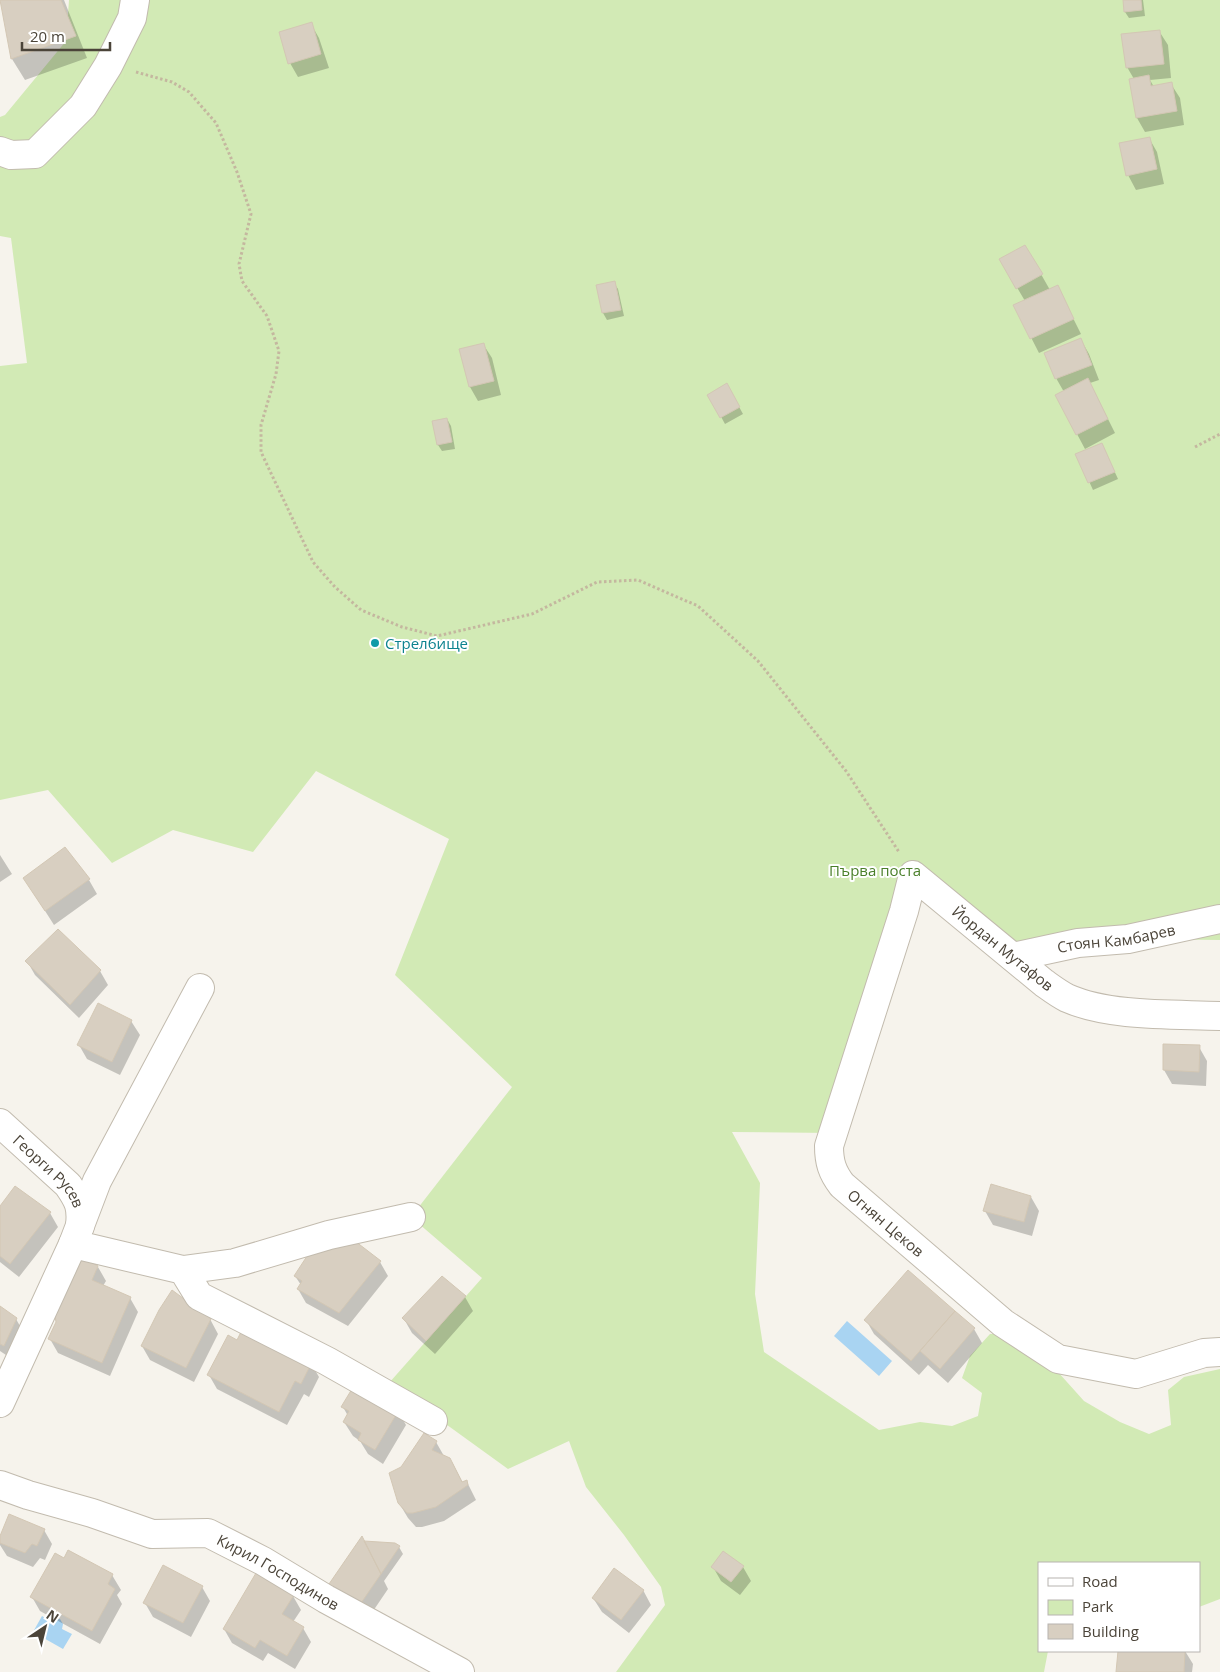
<svg xmlns="http://www.w3.org/2000/svg" width="1220" height="1672" font-family="'Open Sans',sans-serif">
<rect width="100%" height="100%" fill="#f6f3ec"/>
<path fill="#d2eab5" d="M 69,0 L 1220,0 L 1220,940 L 1128,939 L 1013,957 L 914,875 L 833,1133 L 732,1132 L 760,1183 L 755,1294 L 764,1352 L 879,1430 L 920,1422 L 952,1426 L 978,1416 L 982,1393 L 962,1378 L 970,1356 L 990,1334 L 1005,1334 L 1058,1372 L 1084,1401 L 1120,1422 L 1149,1434 L 1171,1425 L 1168,1390 L 1184,1377 L 1220,1369 L 1220,1599 L 1199,1607 L 1199,1563 L 1039,1563 L 1039,1651 L 1048,1651 L 1044,1672 L 616,1672 L 665,1605 L 661,1587 L 624,1535 L 586,1487 L 569,1441 L 508,1469 L 389,1383 L 482,1278 L 411,1217 L 512,1087 L 395,975 L 449,839 L 316,771 L 253,852 L 173,830 L 112,863 L 48,790 L 0,800 L 0,366 L 27,363 L 11,238 L 0,236 L 0,117 L 5,115 L 66,41 Z"/>
<path fill="#a9d4f2" d="M 847,1321 L 892,1361 L 879,1376 L 834,1336 Z
M 42,1616 L 50,1621 L 54,1618 L 60,1619 L 63,1624 L 62,1629 L 72,1634 L 63,1649 L 33,1632 Z"/>
<path fill="#0003" d="M 1,0 L 64,0 L 87,58 L 25,80 L 12,59 Z
M 1124,0 L 1143,0 L 1145,16 L 1129,18 L 1125,12 Z
M 311,24 L 319,38 L 329,68 L 298,77 L 290,63 Z
M 1159,31 L 1168,45 L 1171,78 L 1150,80 L 1154,87 L 1171,84 L 1180,98 L 1184,125 L 1145,132 L 1137,118 L 1134,79 L 1127,67 Z
M 1149,138 L 1157,152 L 1164,184 L 1136,190 L 1128,175 Z
M 1025,246 L 1050,290 L 1057,286 L 1081,334 L 1039,353 L 1015,306 L 1025,301 L 1001,260 Z
M 614,283 L 618,289 L 624,316 L 607,320 L 603,313 L 597,286 Z
M 1081,340 L 1089,354 L 1099,380 L 1090,383 L 1115,433 L 1085,449 L 1077,434 L 1064,392 L 1056,378 Z
M 483,344 L 492,358 L 501,395 L 478,401 L 470,387 L 460,350 Z
M 727,385 L 743,414 L 725,424 L 709,395 Z
M 447,419 L 451,426 L 455,449 L 442,451 L 438,445 Z
M 1102,444 L 1118,479 L 1093,490 L 1077,455 Z
M 0,855 L 12,874 L 0,882 Z
M 89,880 L 97,894 L 54,925 L 33,892 Z
M 58,930 L 100,971 L 108,985 L 79,1018 L 35,975 L 27,961 Z
M 131,1021 L 140,1035 L 120,1075 L 87,1059 L 79,1045 Z
M 1199,1047 L 1207,1061 L 1206,1086 L 1172,1084 L 1164,1070 Z
M 1031,1197 L 1039,1211 L 1032,1236 L 993,1225 L 985,1211 Z
M 0,1208 L 50,1213 L 58,1227 L 19,1277 L 0,1262 Z
M 380,1262 L 388,1276 L 348,1326 L 306,1303 L 298,1289 L 301,1285 L 295,1276 Z
M 98,1267 L 106,1281 L 103,1286 L 130,1298 L 138,1312 L 110,1376 L 58,1353 L 50,1339 Z
M 908,1271 L 974,1329 L 982,1343 L 948,1383 L 928,1365 L 919,1375 L 874,1334 L 866,1320 Z
M 465,1297 L 473,1311 L 435,1354 L 412,1333 L 404,1319 Z
M 0,1308 L 16,1319 L 24,1333 L 12,1359 L 0,1351 Z
M 210,1319 L 218,1334 L 194,1382 L 150,1360 L 142,1346 Z
M 238,1342 L 311,1363 L 319,1377 L 309,1397 L 304,1394 L 287,1425 L 217,1389 L 209,1375 Z
M 343,1407 L 398,1411 L 406,1425 L 383,1464 L 368,1454 L 360,1441 L 353,1436 L 344,1422 L 348,1416 Z
M 425,1435 L 436,1442 L 444,1456 L 452,1462 L 463,1483 L 467,1482 L 476,1500 L 444,1521 L 422,1527 L 416,1527 L 408,1518 L 399,1503 L 402,1468 Z
M 44,1530 L 52,1544 L 45,1560 L 40,1558 L 33,1567 L 7,1556 L 0,1545 L 0,1539 Z
M 364,1542 L 399,1547 L 403,1554 L 384,1581 L 388,1589 L 367,1620 L 338,1598 L 330,1584 Z
M 69,1551 L 112,1575 L 121,1590 L 117,1595 L 122,1604 L 100,1644 L 40,1611 L 32,1597 L 64,1560 Z
M 713,1567 L 743,1567 L 751,1581 L 740,1595 L 721,1581 Z
M 202,1587 L 210,1601 L 191,1637 L 153,1617 L 145,1603 Z
M 643,1590 L 651,1605 L 629,1633 L 602,1612 L 593,1598 Z
M 293,1596 L 301,1610 L 293,1622 L 303,1628 L 311,1642 L 295,1669 L 268,1653 L 263,1661 L 232,1643 L 224,1629 Z
M 1119,1651 L 1185,1651 L 1193,1664 L 1192,1672 L 1117,1672 Z"/>
<path fill="#d8cfc1" stroke="#d3c7b4" d="M 0,0 L 61,0 L 76,36 L 11,59 Z
M 1123,0 L 1141,0 L 1142,10 L 1124,12 Z
M 312,22 L 321,54 L 288,64 L 279,32 Z
M 1160,30 L 1164,64 L 1126,68 L 1121,34 Z
M 1149,75 L 1151,86 L 1172,82 L 1177,111 L 1136,118 L 1129,79 Z
M 1150,137 L 1157,169 L 1126,176 L 1119,143 Z
M 1025,245 L 1043,274 L 1016,289 L 999,259 Z
M 615,281 L 621,310 L 602,313 L 596,285 Z
M 1058,285 L 1074,319 L 1030,339 L 1013,305 Z
M 1081,338 L 1092,365 L 1055,379 L 1044,353 Z
M 484,343 L 494,381 L 469,387 L 459,349 Z
M 1088,378 L 1108,419 L 1076,435 L 1055,395 Z
M 727,383 L 740,407 L 720,418 L 707,395 Z
M 447,418 L 452,442 L 437,445 L 432,421 Z
M 1102,443 L 1115,472 L 1088,483 L 1075,454 Z
M 65,847 L 90,879 L 45,911 L 23,878 Z
M 58,929 L 101,970 L 70,1005 L 25,961 Z
M 98,1003 L 132,1020 L 112,1062 L 77,1045 Z
M 1163,1044 L 1200,1045 L 1199,1072 L 1163,1070 Z
M 991,1184 L 1031,1196 L 1024,1222 L 983,1211 Z
M 15,1186 L 51,1212 L 10,1264 L 0,1256 L 0,1206 Z
M 351,1238 L 381,1261 L 339,1313 L 297,1289 L 302,1281 L 294,1276 L 311,1250 Z
M 81,1257 L 98,1266 L 92,1280 L 131,1297 L 102,1363 L 48,1339 L 56,1322 L 55,1316 Z
M 908,1270 L 955,1311 L 911,1361 L 864,1320 Z
M 442,1276 L 466,1296 L 426,1341 L 402,1318 Z
M 172,1290 L 211,1319 L 186,1368 L 141,1346 L 159,1310 Z
M 0,1306 L 17,1318 L 4,1346 L 0,1344 Z
M 955,1311 L 975,1328 L 940,1369 L 920,1351 Z
M 244,1326 L 312,1362 L 301,1384 L 295,1381 L 279,1412 L 207,1375 L 228,1335 L 237,1340 Z
M 355,1384 L 399,1410 L 375,1450 L 358,1440 L 361,1433 L 343,1422 L 349,1411 L 341,1407 Z
M 424,1433 L 437,1441 L 432,1450 L 450,1458 L 462,1482 L 467,1480 L 468,1485 L 436,1507 L 413,1513 L 407,1513 L 398,1503 L 389,1473 L 401,1467 Z
M 9,1514 L 45,1529 L 37,1546 L 32,1544 L 25,1553 L 0,1543 L 0,1536 Z
M 362,1536 L 381,1574 L 359,1606 L 329,1584 Z
M 364,1541 L 395,1543 L 400,1546 L 381,1574 Z
M 68,1550 L 113,1574 L 108,1584 L 115,1589 L 92,1631 L 30,1597 L 55,1553 L 64,1558 Z
M 723,1551 L 744,1566 L 731,1582 L 711,1567 Z
M 163,1565 L 203,1586 L 183,1623 L 143,1603 Z
M 614,1568 L 644,1590 L 621,1620 L 592,1598 Z
M 256,1573 L 294,1595 L 282,1614 L 304,1627 L 287,1656 L 260,1640 L 255,1648 L 223,1629 Z
M 1118,1651 L 1185,1651 L 1184,1672 L 1116,1672 Z"/>
<g fill="none" stroke-linecap="round" stroke-linejoin="round">
<g stroke="#c2bbae" stroke-width="30">
<g id="minor">
<path d="M 0,151 L 11,155 L 35,154 L 83,106 L 108,66 L 132,18 L 135,0"/>
<path id="s1" d="M 1013,957 L 1078,943 L 1128,939 L 1220,919"/>
<path id="s2" d="M 1220,1016 C 1173,1014 1110,1017 1067,998 C 1059,994 1051,988 1044,983 L 913,875 L 904,911 L 829,1146 C 829,1162 832,1172 842,1185 L 1003,1323 L 1058,1359 L 1136,1374 L 1204,1353 L 1220,1352"/>
<path id="s3" d="M 0,1123 L 68,1185 C 79,1201 82,1207 80,1226"/>
<path d="M 73,1244 L 183,1270 L 199,1296 L 327,1361 L 433,1421"/>
<path d="M 183,1270 L 235,1263 L 329,1235 L 411,1217"/>
<path d="M 0,1403 L 73,1244 L 97,1181 L 200,988"/>
<path id="s4" d="M 0,1485 L 28,1495 L 92,1513 L 152,1534 L 208,1533 L 263,1561 L 326,1599 L 460,1672"/>
</g>
</g>
<path stroke="#c4b79f" stroke-width="3" stroke-dasharray="2.5 2.5" stroke-linecap="butt" d="M 136,72 L 172,82 L 189,92 L 216,123 L 237,172 L 251,214 L 239,264 L 242,281 L 267,316 L 279,351 L 276,374 L 261,425 L 261,452 L 313,562 L 335,587 L 361,610 L 402,627 L 437,636 L 532,614 L 597,582 L 638,580 L 698,606 L 758,661 L 846,771 L 899,852
M 1195,447 L 1220,434"/>
<use href="#minor" stroke="#fff" stroke-width="28"/>
</g>
<circle fill="#0f9aa8" stroke="#fff" stroke-width="2" cx="375" cy="643" r="5"/>
<g text-anchor="middle" dominant-baseline="central" stroke-width="4" stroke-linejoin="round" paint-order="stroke">
<g font-size="15" fill="#0d838f" stroke="#fff" text-anchor="start">
<text x="385" y="643">Стрелбище</text>
</g>
<g font-size="15" fill="#4a7f2a" stroke="#fff">
<text x="875" y="870">Първа поста</text>
</g>
<g font-size="15" fill="#4b4439" stroke="#fff">
<text stroke="none"><textPath href="#s1" startOffset="105">Стоян Камбарев</textPath></text>
<text transform="translate(1003 948) rotate(39)">Йордан Мутафов</text>
<text stroke="none"><textPath href="#s3" startOffset="69">Георги Русев</textPath></text>
<text stroke="none"><textPath href="#s2" startOffset="736">Огнян Цеков</textPath></text>
<text stroke="none"><textPath href="#s4" startOffset="296">Кирил Господинов</textPath></text>
</g>
</g>
<rect x="1038" y="1562" width="162" height="90" fill="#ffffff" stroke="#b7b4b0"/>
<rect x="1048" y="1578" width="25" height="8" fill="#ffffff" stroke="#b7b4b0"/>
<text x="1082" y="1587" font-size="15" fill="#4b4439">Road</text>
<rect x="1048" y="1600" width="25" height="15" fill="#d2eab5" stroke="#b7b4b0"/>
<text x="1082" y="1612" font-size="15" fill="#4b4439">Park</text>
<rect x="1048" y="1624" width="25" height="15" fill="#d8cfc1" stroke="#b7b4b0"/>
<text x="1082" y="1637" font-size="15" fill="#4b4439">Building</text>
<g transform="translate(45 1627) rotate(35)" stroke="#ffffff" stroke-width="4" paint-order="stroke">
<path d="M0-4L9 19L0 12L-9 19Z" fill="#4b4439"/>
<text y="-8" font-size="14" font-weight="bold" text-anchor="middle" fill="#4b4439">N</text>
</g>
<path d="M22 42v8h88v-8" fill="none" stroke="#4b4439" stroke-width="2.5"/>
<text x="30" y="42" font-size="15" fill="#4b4439" stroke="#ffffff" stroke-width="4" paint-order="stroke">20 m</text>
</svg>
